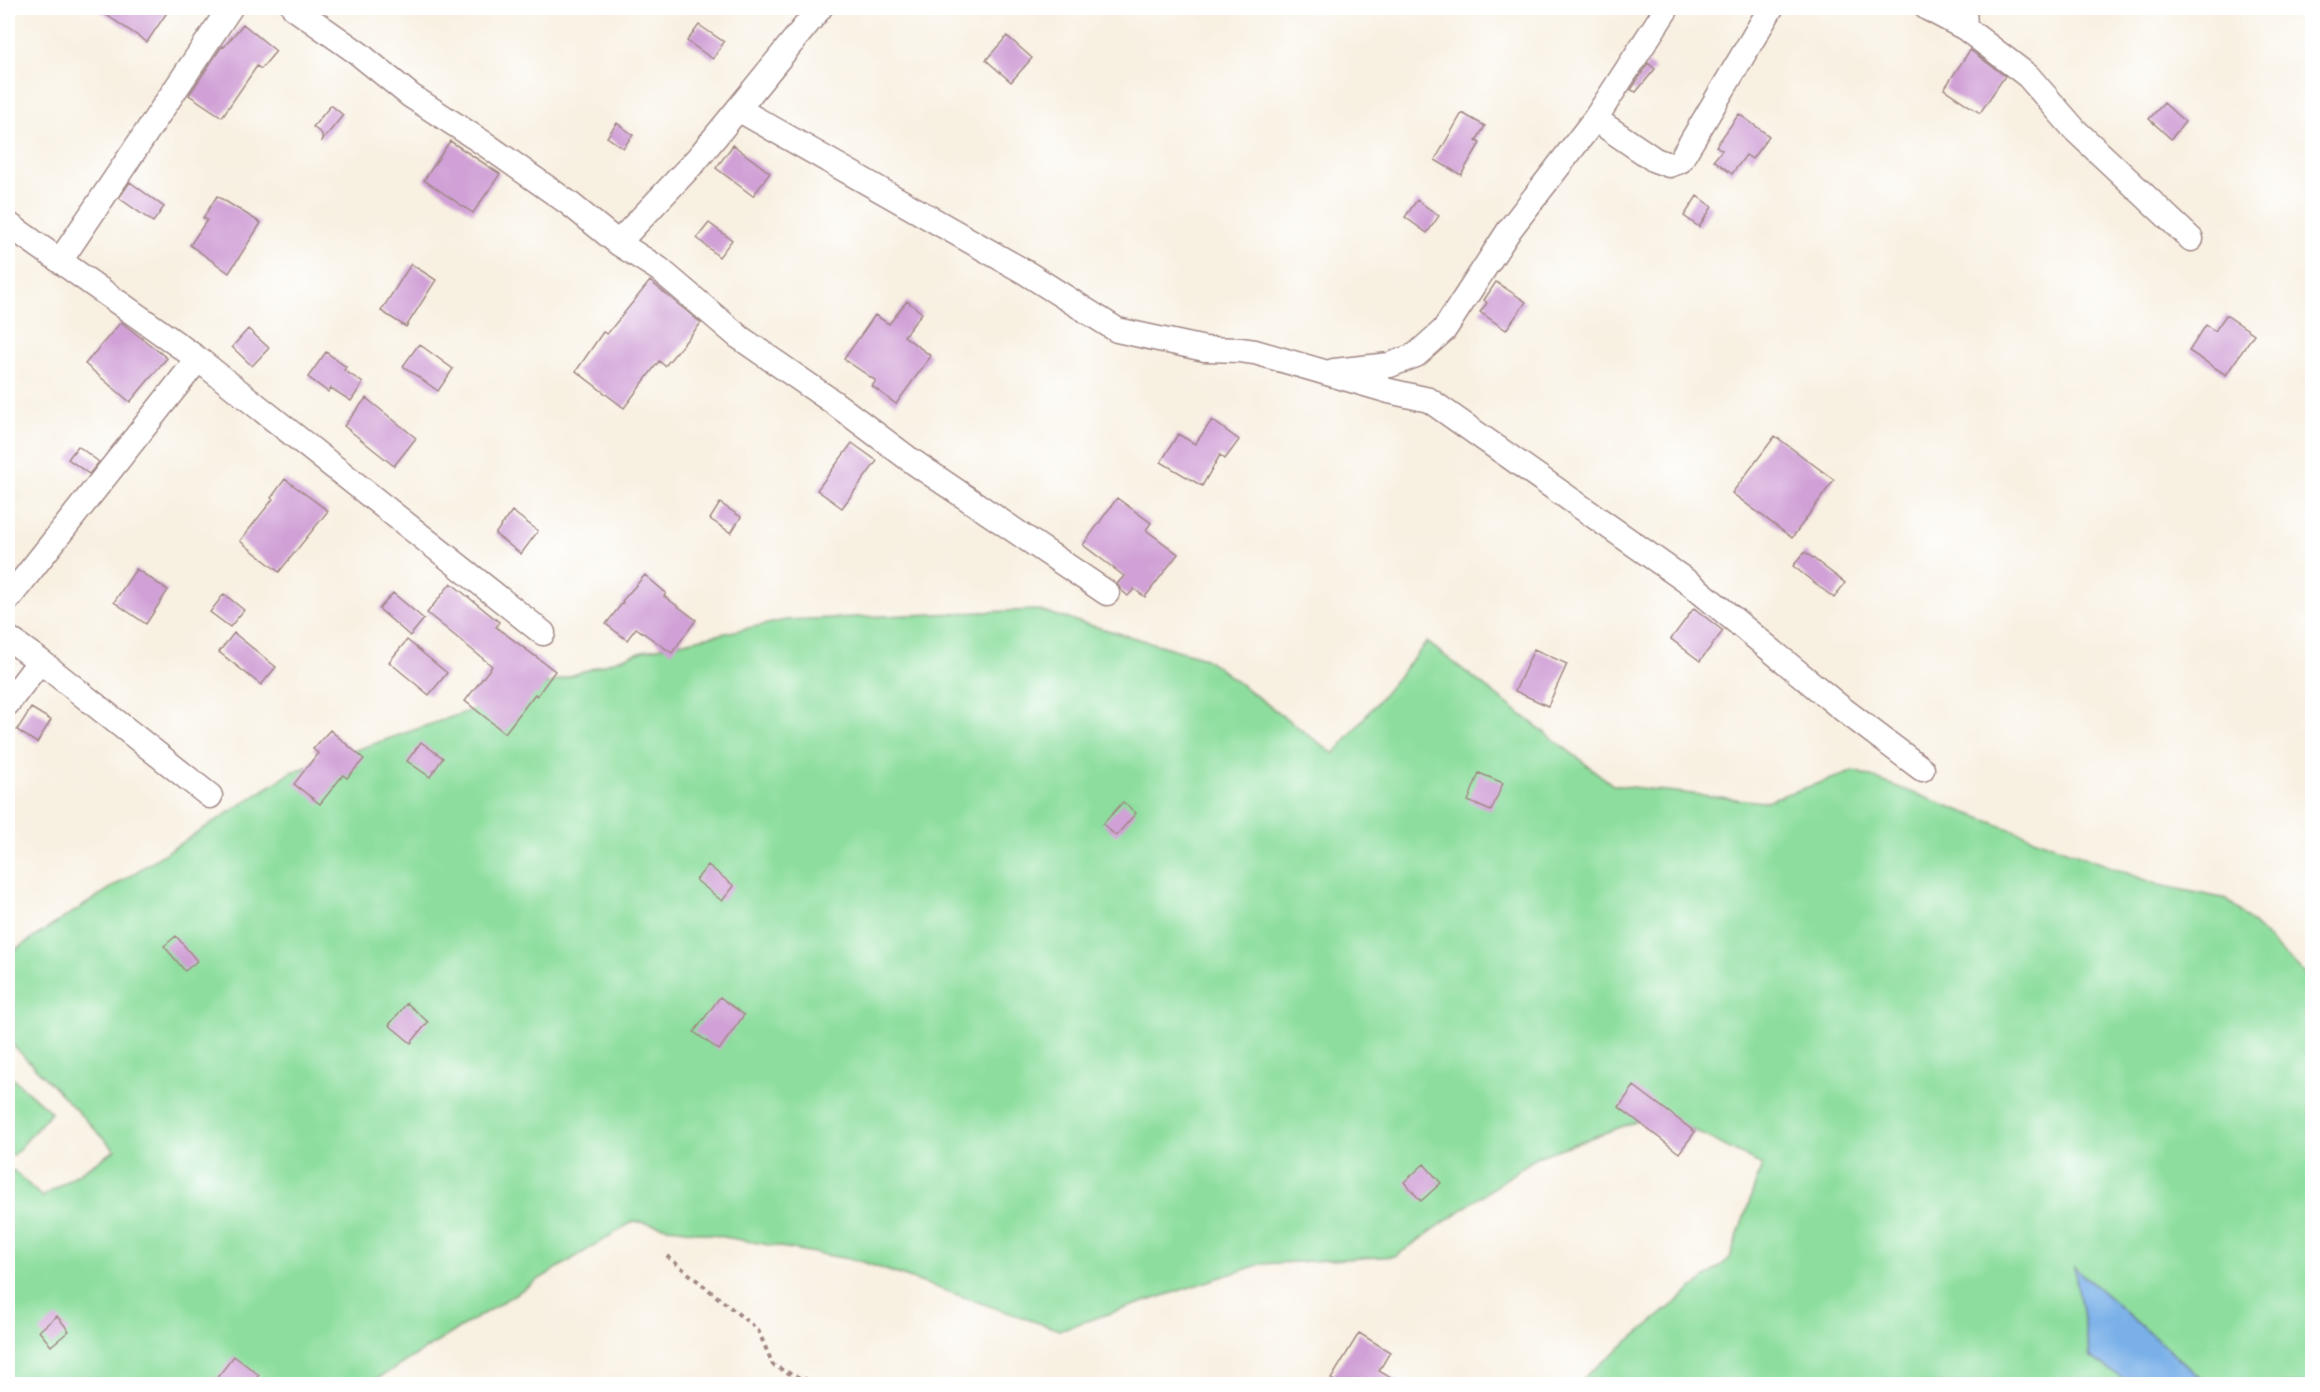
<svg xmlns="http://www.w3.org/2000/svg" width="2320" height="1392" font-family="Alegreya,serif">
<rect width="100%" height="100%" fill="#fff"/>
<filter id="ink" filterUnits="userSpaceOnUse"><feTurbulence type="fractalNoise" baseFrequency=".0167" numOctaves="2"/><feDisplacementMap in="SourceGraphic" scale="12" xChannelSelector="R" yChannelSelector="G"/><feConvolveMatrix kernelMatrix="1 2 1 2 8 2 1 2 1" color-interpolation-filters="sRGB"/></filter>
<filter id="wash" filterUnits="userSpaceOnUse"><feTurbulence type="fractalNoise" baseFrequency=".008" numOctaves="4" result="noise"/><feDisplacementMap in="SourceGraphic" scale="24" xChannelSelector="R" yChannelSelector="G"/><feGaussianBlur stdDeviation="1.35" result="paint"/><feColorMatrix in="noise" values="0 0 0 0 0 0 0 0 0 0 0 0 0 0 0 0 0 1.4 0 .05"/><feComposite in="paint" operator="in"/></filter>
<g filter="url(#wash)">
<rect width="100%" height="100%" fill="#f8f0e1"/>
<path fill="#8dde9e" stroke="#6c7e64" stroke-width="1.5" d="M 1037,610 L 1205,658 L 1334,754 L 1427,642 L 1613,785 L 1763,802 L 1855,771 L 2159,885 L 2227,899 L 2312,981 L 2312,1384 L 2214,1384 L 2204,1381 L 2074,1267 L 2090,1356 L 2130,1384 L 1576,1384 L 1730,1258 L 1762,1165 L 1660,1113 L 1537,1157 L 1396,1256 L 1261,1264 L 1059,1330 L 860,1261 L 634,1221 L 369,1384 L 8,1384 L 8,1176 L 13,1170 L 42,1197 L 115,1150 L 8,1040 L 8,954 L 292,772 L 643,651 L 786,620 Z
M 8,1074 L 51,1112 L 13,1156 L 8,1151 Z"/>
<path fill="#79b0e8" stroke="#62688a" stroke-width="1.5" d="M 2074,1267 L 2204,1381 L 2214,1384 L 2130,1384 L 2090,1356 Z"/>
<g id="blocks">
<path fill="#d0a0d6" d="M 96,8 L 170,8 L 147,42 Z
M 243,24 L 276,51 L 261,69 L 257,66 L 222,117 L 189,95 L 222,46 L 224,47 Z
M 699,25 L 724,42 L 713,59 L 687,41 Z
M 1007,36 L 1032,58 L 1011,82 L 986,60 Z
M 1970,50 L 2005,76 L 1980,113 L 1944,89 Z
M 1648,63 L 1655,69 L 1636,92 L 1631,90 Z
M 2164,103 L 2185,122 L 2171,139 L 2149,119 Z
M 331,105 L 343,115 L 322,141 L 322,134 L 313,127 Z
M 1462,113 L 1485,126 L 1476,141 L 1480,143 L 1461,175 L 1435,160 Z
M 1739,114 L 1769,136 L 1752,159 L 1746,155 L 1732,174 L 1714,160 L 1722,150 L 1716,146 Z
M 617,123 L 633,135 L 623,148 L 607,137 Z
M 450,141 L 500,174 L 473,213 L 424,180 Z
M 733,145 L 770,173 L 753,196 L 716,168 Z
M 130,182 L 164,207 L 153,222 L 119,198 Z
M 217,196 L 261,223 L 229,273 L 190,245 L 207,220 L 203,218 Z
M 1697,196 L 1712,207 L 1699,227 L 1684,216 Z
M 1417,200 L 1439,216 L 1427,233 L 1405,217 Z
M 709,223 L 732,240 L 719,257 L 697,238 Z
M 411,264 L 436,280 L 406,327 L 381,311 Z
M 650,281 L 701,323 L 665,366 L 659,361 L 624,408 L 576,371 L 603,332 L 607,334 Z
M 1496,282 L 1526,302 L 1506,330 L 1480,312 L 1487,303 L 1484,300 Z
M 907,301 L 922,313 L 904,336 L 931,356 L 896,404 L 872,386 L 876,381 L 844,359 L 875,315 L 889,324 Z
M 2226,315 L 2254,334 L 2226,375 L 2189,351 L 2206,325 L 2215,331 Z
M 121,322 L 167,358 L 130,402 L 85,364 Z
M 248,329 L 269,348 L 252,366 L 232,347 Z
M 419,344 L 453,369 L 438,391 L 403,366 Z
M 326,352 L 346,367 L 344,370 L 363,383 L 351,401 L 331,388 L 328,392 L 308,377 Z
M 366,398 L 416,438 L 394,466 L 344,426 Z
M 1212,420 L 1239,440 L 1225,459 L 1220,455 L 1202,486 L 1161,462 L 1178,434 L 1195,444 Z
M 1775,436 L 1834,480 L 1792,538 L 1732,493 Z
M 852,443 L 877,461 L 842,508 L 817,490 Z
M 78,446 L 99,462 L 89,474 L 68,459 Z
M 285,479 L 328,511 L 279,572 L 240,541 L 273,499 L 271,498 Z
M 1117,498 L 1151,523 L 1146,530 L 1178,554 L 1145,597 L 1134,589 L 1128,596 L 1121,590 L 1117,584 L 1124,576 L 1083,545 Z
M 720,503 L 741,517 L 731,533 L 710,519 Z
M 512,511 L 538,531 L 521,554 L 495,534 Z
M 1805,552 L 1845,583 L 1834,598 L 1793,566 Z
M 136,569 L 168,590 L 146,624 L 114,602 Z
M 645,575 L 666,593 L 664,596 L 696,620 L 672,653 L 636,628 L 627,640 L 606,624 L 623,602 L 622,601 Z
M 451,583 L 499,622 L 496,627 L 555,671 L 537,696 L 535,694 L 505,733 L 465,701 L 492,666 L 427,613 Z
M 393,593 L 424,619 L 410,636 L 379,609 Z
M 224,594 L 244,610 L 230,627 L 210,612 Z
M 1694,608 L 1723,631 L 1700,661 L 1671,639 Z
M 234,633 L 276,667 L 261,685 L 219,652 Z
M 407,640 L 447,673 L 429,695 L 389,662 Z
M 1534,649 L 1567,664 L 1548,706 L 1515,691 Z
M 31,708 L 51,720 L 37,743 L 17,730 Z
M 330,730 L 364,759 L 347,778 L 343,775 L 320,804 L 294,784 L 318,753 L 313,749 Z
M 421,742 L 443,758 L 430,777 L 407,761 Z
M 1479,773 L 1503,783 L 1491,811 L 1468,801 Z
M 1123,802 L 1136,813 L 1116,836 L 1103,824 Z
M 708,865 L 734,886 L 722,901 L 696,880 Z
M 176,936 L 197,961 L 185,971 L 164,946 Z
M 720,997 L 744,1015 L 719,1050 L 694,1032 Z
M 407,1003 L 428,1022 L 411,1043 L 389,1025 Z
M 1634,1086 L 1695,1132 L 1679,1153 L 1619,1107 Z
M 1424,1164 L 1441,1183 L 1421,1201 L 1404,1182 Z
M 57,1316 L 69,1331 L 51,1346 L 39,1331 Z
M 1359,1333 L 1390,1352 L 1379,1371 L 1402,1384 L 1340,1384 L 1331,1379 Z
M 234,1356 L 259,1375 L 251,1384 L 212,1384 Z"/>
</g>
</g>
<g filter="url(#ink)">
<use href="#blocks" fill-opacity="0" stroke="#a18886" stroke-width="1.5"/>
<g fill="none" stroke-linecap="round" stroke-linejoin="round">
<g stroke="#a18886" stroke-width="27">
<path id="street" d="M 294,8 L 358,53 L 411,96 L 485,144 L 570,204 L 618,243 L 659,269 L 739,337 L 833,402 L 909,459 L 1107,593
M 1927,8 L 1965,28
M 1964,8 L 1965,28 L 2028,76 L 2075,130 L 2191,239
M 738,109 L 820,8
M 1595,119 L 1655,160 L 1669,165 L 1680,161 L 1771,8
M 8,224 L 198,359 L 543,633
M 618,243 L 698,158 L 738,109 L 1025,272 L 1117,330 L 1205,349 L 1240,350 L 1255,352 L 1389,391 L 1429,400 L 1692,585 L 1840,707 L 1922,769
M 60,261 L 230,8
M 1334,371 L 1390,365 L 1416,355 L 1444,330 L 1510,229 L 1595,119 L 1667,8
M 8,599 L 198,359
M 8,638 L 40,661 L 210,796
M 8,703 L 40,661"/>
</g>
<path stroke="#a18886" stroke-width="4" stroke-dasharray="4.5 4.5" stroke-linecap="butt" d="M 667,1256 L 758,1330 L 773,1365 C 786,1372 799,1379 815,1381 C 828,1383 841,1381 854,1384
M 938,1384 L 943,1382 L 960,1384"/>
<use href="#street" stroke="#fff" stroke-width="24"/>
</g>
</g>
<rect width="2320" height="1392" fill="none" stroke="#fff" stroke-width="30"/>
</svg>
